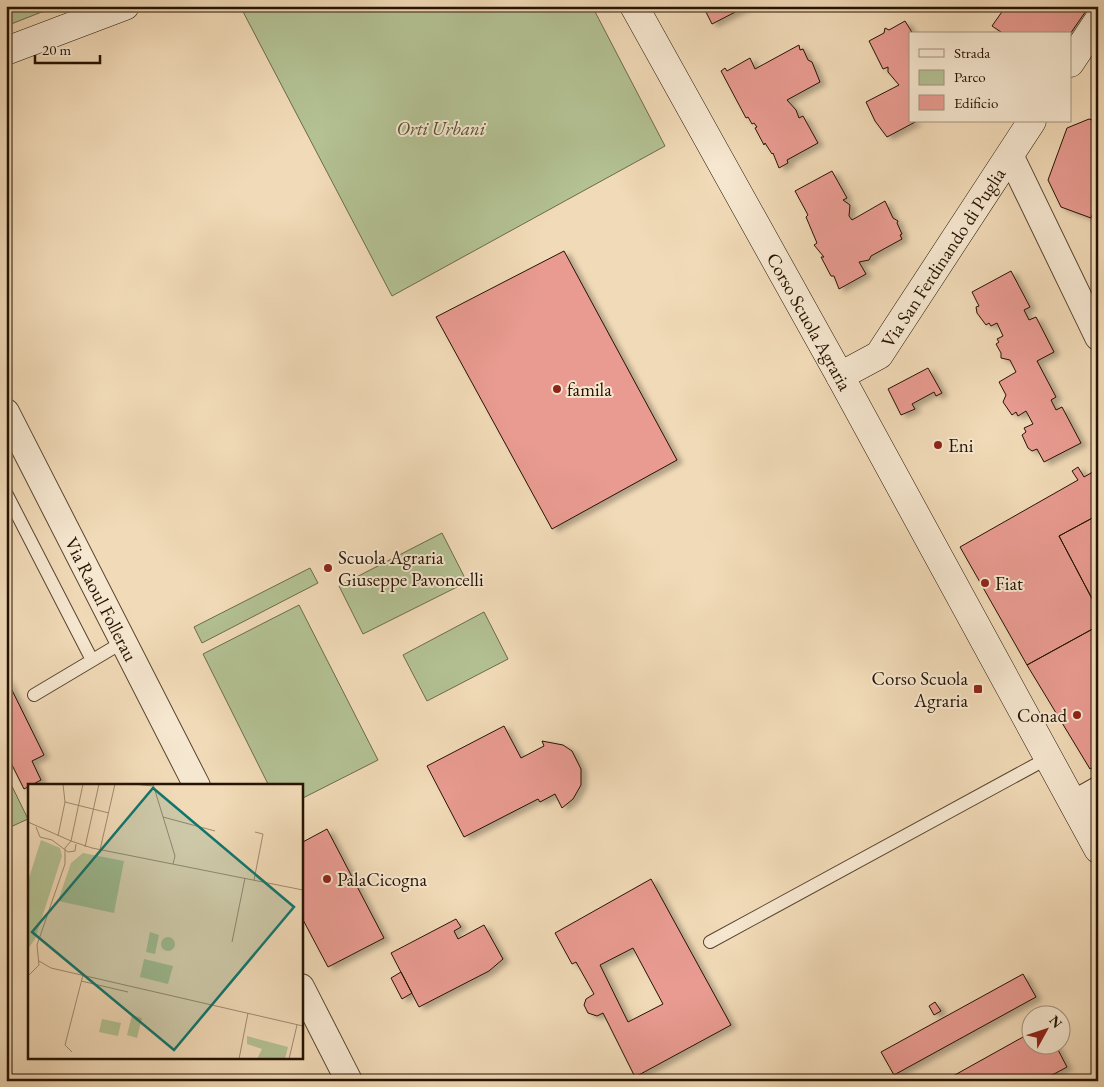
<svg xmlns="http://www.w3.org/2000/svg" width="1104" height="1087" font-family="'EB Garamond',serif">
<defs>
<filter id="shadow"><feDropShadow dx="5.5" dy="3" stdDeviation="2.5" flood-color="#0004"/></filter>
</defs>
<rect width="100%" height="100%" fill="#f1dab7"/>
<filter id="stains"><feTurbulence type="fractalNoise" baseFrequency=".004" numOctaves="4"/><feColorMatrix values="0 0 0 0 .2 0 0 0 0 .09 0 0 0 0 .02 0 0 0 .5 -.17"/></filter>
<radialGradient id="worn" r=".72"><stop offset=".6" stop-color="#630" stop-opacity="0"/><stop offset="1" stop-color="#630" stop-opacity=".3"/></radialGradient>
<path fill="#b3c193" stroke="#6c6a4a" d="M 6,6 L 57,6 L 6,26 Z
M 240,6 L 592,6 L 665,146 L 392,296 Z
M 442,533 L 467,582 L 363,634 L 339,586 Z
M 310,568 L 318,583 L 202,643 L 194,627 Z
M 299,605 L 378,760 L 301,799 L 301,786 L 269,786 L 203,654 Z
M 484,612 L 508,659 L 427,701 L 403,655 Z
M 6,774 L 28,819 L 6,829 Z"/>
<path fill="#e99b91" stroke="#261302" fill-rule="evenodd" filter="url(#shadow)" d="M 703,6 L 747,6 L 712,24 Z
M 1006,6 L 1085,6 L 1088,8 L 1070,34 L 1004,34 L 992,26 Z
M 905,21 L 913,34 L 910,34 L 910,121 L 917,121 L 887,137 L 875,121 L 866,102 L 899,85 L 888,72 L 888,67 L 883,69 L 869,41 L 884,33 L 885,28 L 889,30 Z
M 799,45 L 800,50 L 803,49 L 808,60 L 812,62 L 820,82 L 787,100 L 796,110 L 799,118 L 803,116 L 818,143 L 787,160 L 788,163 L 779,168 L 773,153 L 772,154 L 765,143 L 764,145 L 755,128 L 757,127 L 754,123 L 752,124 L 748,117 L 746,118 L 721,71 L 725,68 L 727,71 L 750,58 L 755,69 Z
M 1094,113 L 1098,115 L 1098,214 L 1093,212 L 1091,218 L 1061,207 L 1048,180 L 1067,128 L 1089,119 L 1092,120 Z
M 832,171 L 847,198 L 843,200 L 850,205 L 849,216 L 852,220 L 885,201 L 893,218 L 898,221 L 897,223 L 902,234 L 900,235 L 902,239 L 871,256 L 869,260 L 859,262 L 866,274 L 839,289 L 834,276 L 831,276 L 821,257 L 824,257 L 814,245 L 817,243 L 806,217 L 808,215 L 795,191 Z
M 564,251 L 677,460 L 552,529 L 436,317 Z
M 1011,271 L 1030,307 L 1024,310 L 1029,320 L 1036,317 L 1054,352 L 1037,361 L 1056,397 L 1051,400 L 1056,410 L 1062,407 L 1081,443 L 1044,462 L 1037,449 L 1032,451 L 1028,448 L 1022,435 L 1026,432 L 1024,428 L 1033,424 L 1026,411 L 1018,416 L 1016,412 L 1012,415 L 1003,402 L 1006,395 L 999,382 L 1016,372 L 1010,360 L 1001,358 L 1001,353 L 996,344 L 999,342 L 997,339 L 1003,336 L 997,323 L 991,326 L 989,323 L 986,325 L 977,313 L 976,307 L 979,306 L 972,292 Z
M 928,368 L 942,393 L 936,396 L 934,392 L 912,404 L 915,409 L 901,415 L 888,389 Z
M 1078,467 L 1084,477 L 1098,469 L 1098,515 L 1059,536 L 1098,610 L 1098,626 L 1027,665 L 960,547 L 1078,480 L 1072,471 Z
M 1098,515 L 1098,610 L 1059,536 Z
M 1098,626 L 1098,765 L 1090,769 L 1027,665 Z
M 6,678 L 44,755 L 32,761 L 41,780 L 24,789 L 6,753 Z
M 504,726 L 521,758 L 544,746 L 542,741 L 563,745 L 572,751 L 581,769 L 581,785 L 573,799 L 562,808 L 555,794 L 540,802 L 538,799 L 464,837 L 427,766 Z
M 327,829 L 384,938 L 328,967 L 301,916 L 301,843 Z
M 651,879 L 731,1025 L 635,1077 L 603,1013 L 597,1016 L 588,1013 L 584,1005 L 586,999 L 594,994 L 576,962 L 572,964 L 555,933 ZM 633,948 L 663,1004 L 628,1022 L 600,965 Z
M 456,919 L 461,927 L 454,931 L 458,939 L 484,925 L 503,959 L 489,971 L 419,1007 L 391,953 Z
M 401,972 L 412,993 L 402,999 L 391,978 Z
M 1023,974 L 1036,997 L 894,1075 L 881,1052 Z
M 935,1002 L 941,1011 L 934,1015 L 929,1006 Z
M 1032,1032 L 1032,1044 L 1055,1044 L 1067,1067 L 1041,1081 L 944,1081 Z"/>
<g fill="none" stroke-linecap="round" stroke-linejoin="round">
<g stroke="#59452f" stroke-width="14">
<path id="lane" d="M 6,493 L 92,660
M 34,695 L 123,642
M 710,942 L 1048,758"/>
</g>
<g stroke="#59452f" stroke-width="28">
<g id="street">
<path d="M 1010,155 L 1098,337"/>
<path id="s1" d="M 6,412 L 197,786"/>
<path d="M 1073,804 L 1098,790"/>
<path d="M 301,987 L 349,1081"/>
</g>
</g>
<g stroke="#261302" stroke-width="29">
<g id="secondary">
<path id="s2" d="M 634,6 L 840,376 L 1098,849"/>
<path d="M 6,51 L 125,6"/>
<path d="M 1070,63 L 1098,21"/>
<path id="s3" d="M 840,376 L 879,355 L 1032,121"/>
</g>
</g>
<use href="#lane" stroke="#f6e7d0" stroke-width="12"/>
<use href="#street" stroke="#f6e7d0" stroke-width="26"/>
<use href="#secondary" stroke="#f6e7d0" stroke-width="28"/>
</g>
<g fill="#8f2418" stroke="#f6e7d0" stroke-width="2">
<circle cx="557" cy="389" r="5"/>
<circle cx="938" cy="445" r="5"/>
<circle cx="328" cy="568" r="5"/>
<circle cx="985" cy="583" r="5"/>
<rect x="973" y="684" width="10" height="10" rx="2.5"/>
<circle cx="1077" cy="715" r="5"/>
<circle cx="327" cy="879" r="5"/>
</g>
<g text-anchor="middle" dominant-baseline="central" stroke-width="4" stroke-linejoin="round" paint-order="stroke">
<g font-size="19" font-style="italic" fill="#575035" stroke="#f6e7d0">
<text x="441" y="128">Orti Urbani</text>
</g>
<g font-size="19" fill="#261302" stroke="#f6e7d0">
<text stroke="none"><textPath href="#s3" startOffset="161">Via San Ferdinando di Puglia</textPath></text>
<text stroke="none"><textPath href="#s2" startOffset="361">Corso Scuola Agraria</textPath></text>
<text stroke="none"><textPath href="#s1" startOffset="210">Via Raoul Follerau</textPath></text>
</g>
<g font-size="19" fill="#261302" stroke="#f6e7d0" text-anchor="start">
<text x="567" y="389">famila</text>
<text x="948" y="445">Eni</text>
<text x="338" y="557">Scuola Agraria<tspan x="338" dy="22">Giuseppe Pavoncelli</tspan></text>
<text x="995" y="583">Fiat</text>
<text x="968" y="678" text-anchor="end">Corso Scuola<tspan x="968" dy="22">Agraria</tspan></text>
<text x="1067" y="715" text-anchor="end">Conad</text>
<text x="337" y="879">PalaCicogna</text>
</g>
</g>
<g transform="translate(28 784)">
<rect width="275" height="275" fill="#f1dab7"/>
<path d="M 13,56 L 32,64 L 34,72 L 7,155 L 0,165 L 0,97 ZM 55,69 L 96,77 L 86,129 L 30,117 L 43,79 ZM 122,148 L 131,151 L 127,170 L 118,168 ZM133 160a7 7 0 1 1 14 0a7 7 0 1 1-14 0ZM 116,175 L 145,182 L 140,200 L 112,193 ZM 104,231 L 114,234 L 109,254 L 99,251 ZM 74,235 L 93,239 L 90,252 L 71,248 ZM 219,252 L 260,263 L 257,275 L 229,275 L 234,265 L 219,260 Z" fill="#b3c193"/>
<path fill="none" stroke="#a08a6f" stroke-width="1" d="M 105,0 L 125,2M 125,0 L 147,72 L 145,80M 37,18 L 81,29M 135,33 L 187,47M 0,38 L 43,57M 8,43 L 12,53 L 24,56 L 40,68 L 47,67 L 48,60M 30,52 L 37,18 L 35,0M 43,57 L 55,0M 57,63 L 71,0M 37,64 L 43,57 L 64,64 L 275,106M 72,66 L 87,0M 226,96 L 235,50 L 227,48M 204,158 L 217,94M 11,177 L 23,184 L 275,242M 0,192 L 11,181 L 9,161 L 37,80 L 37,64M 53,197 L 100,208M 44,268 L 37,261 L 55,191M 211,275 L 220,229M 261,275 L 269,241"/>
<path fill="#0f766e" fill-opacity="0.15" stroke="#0f766e" stroke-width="2.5" d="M 125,4 L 266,123 L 146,266 L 4,148 Z"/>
<rect width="275" height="275" fill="none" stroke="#261302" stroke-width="2.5"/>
</g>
<rect width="1104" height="1087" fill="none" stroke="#f1dab7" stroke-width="25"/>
<rect x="8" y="8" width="1089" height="1072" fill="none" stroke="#261302" stroke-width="2.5"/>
<rect x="12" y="12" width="1079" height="1062" fill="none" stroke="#261302"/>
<rect x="909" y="32" width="162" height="90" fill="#f6e7d0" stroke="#a3927e"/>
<rect x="919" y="49" width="25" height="8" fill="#f6e7d0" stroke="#a3927e"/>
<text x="954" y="58" font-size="15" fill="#261302">Strada</text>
<rect x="919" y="70" width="25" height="15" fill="#b3c193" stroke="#a3927e"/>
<text x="954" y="82" font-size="15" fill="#261302">Parco</text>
<rect x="919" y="95" width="25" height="15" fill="#e99b91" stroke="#a3927e"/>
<text x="954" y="108" font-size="15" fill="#261302">Edificio</text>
<g transform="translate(1046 1030) rotate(50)"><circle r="24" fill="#f6e7d0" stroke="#a3927e"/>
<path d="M0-4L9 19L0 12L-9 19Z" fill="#8f2418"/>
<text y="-8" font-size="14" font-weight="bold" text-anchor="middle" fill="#261302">N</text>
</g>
<path d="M35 55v8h65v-8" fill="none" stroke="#261302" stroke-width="2.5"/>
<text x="42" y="55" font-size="15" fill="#261302" stroke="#f6e7d0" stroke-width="4" paint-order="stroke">20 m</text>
<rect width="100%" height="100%" filter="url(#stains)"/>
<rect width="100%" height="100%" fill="url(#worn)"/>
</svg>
